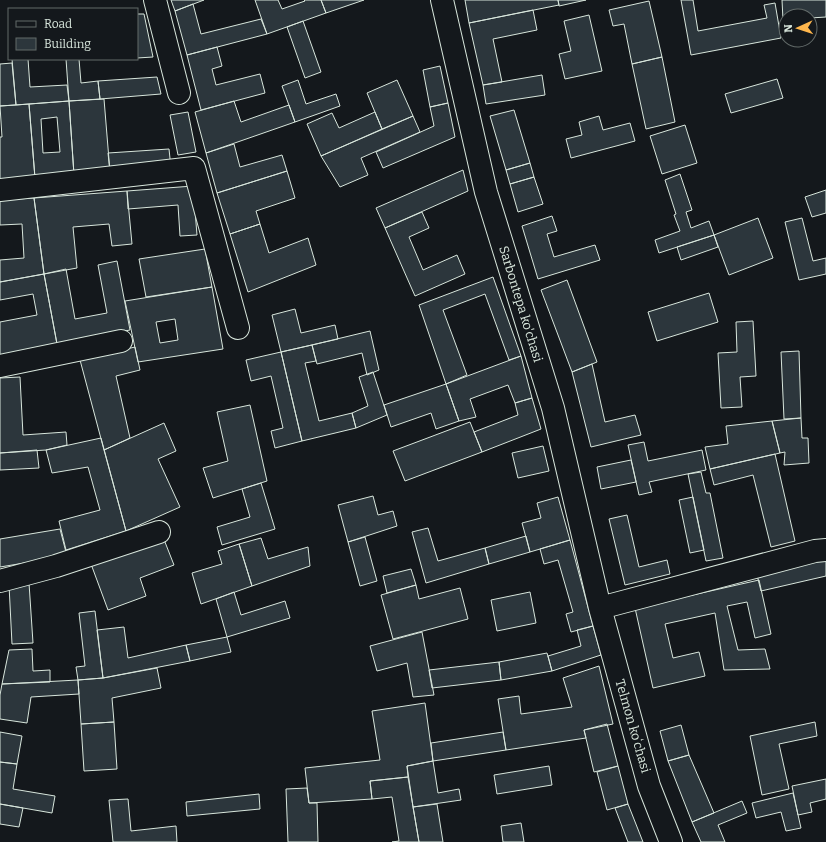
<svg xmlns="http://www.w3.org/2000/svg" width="826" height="842" font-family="Bitter,serif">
<rect width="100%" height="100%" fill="#14181c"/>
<path fill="#2c363c" stroke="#d8e6dc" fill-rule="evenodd" d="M 171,0 L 204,0 L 175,11 Z
M 255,0 L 278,0 L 282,9 L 305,1 L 304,0 L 321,0 L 326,13 L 267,34 Z
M 321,0 L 364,0 L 326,13 Z
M 465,0 L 558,0 L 559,5 L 469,23 Z
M 558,0 L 586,0 L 559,6 Z
M 681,0 L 693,0 L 698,31 L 767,18 L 764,5 L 775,3 L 781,38 L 691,55 Z
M 782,0 L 826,0 L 826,17 L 810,18 L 810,16 L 786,16 L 786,19 L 783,20 Z
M 649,1 L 662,57 L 632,64 L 624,24 L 613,26 L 609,10 Z
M 193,4 L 201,34 L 261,19 L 267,34 L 187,55 L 175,11 Z
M 533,10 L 537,30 L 493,39 L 502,82 L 483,85 L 469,23 Z
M 137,14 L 144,14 L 153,57 L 137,58 Z
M 589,15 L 602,71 L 565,79 L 559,54 L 571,51 L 564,21 Z
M 303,21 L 321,72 L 305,78 L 287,27 Z
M 217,47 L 222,66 L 212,69 L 216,85 L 260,74 L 265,93 L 201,110 L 187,55 Z
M 662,57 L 675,122 L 646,129 L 632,64 Z
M 12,59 L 28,59 L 30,87 L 67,85 L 69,101 L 16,105 Z
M 66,59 L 79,59 L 81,83 L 98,81 L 100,99 L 69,101 Z
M 12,63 L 16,105 L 0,106 L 0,64 Z
M 440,66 L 448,103 L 430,107 L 423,70 Z
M 542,75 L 545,95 L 486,104 L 483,85 Z
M 157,77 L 161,94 L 100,99 L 98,81 Z
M 777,79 L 783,98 L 731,113 L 725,94 Z
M 298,80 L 306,104 L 336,94 L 340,106 L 295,122 L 282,86 Z
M 397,80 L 413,116 L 382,129 L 367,93 Z
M 104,99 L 110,172 L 74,175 L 69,101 Z
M 69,101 L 74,175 L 35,178 L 29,104 ZM 57,117 L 60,152 L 43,153 L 41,119 Z
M 234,101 L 241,122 L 289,105 L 295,122 L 206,153 L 195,112 Z
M 448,103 L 455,137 L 383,168 L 376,152 L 434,126 L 430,107 Z
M 29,104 L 35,178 L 0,180 L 0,137 L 2,137 L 0,106 Z
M 514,110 L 530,163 L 506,170 L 490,116 Z
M 188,112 L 196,152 L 178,155 L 170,115 Z
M 375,112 L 382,129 L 321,156 L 307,124 L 332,113 L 339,128 Z
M 413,116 L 420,132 L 361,158 L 368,175 L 340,187 L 321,156 Z
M 599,116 L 603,130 L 630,123 L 635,141 L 571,158 L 566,139 L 582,135 L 579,122 Z
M 685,125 L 697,163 L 662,174 L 650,136 Z
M 234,144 L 240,167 L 282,155 L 287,171 L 217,193 L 206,153 Z
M 169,149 L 171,168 L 110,172 L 108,153 Z
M 530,163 L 534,177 L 510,184 L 506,170 Z
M 463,170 L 468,191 L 385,228 L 376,208 Z
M 287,171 L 295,198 L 256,211 L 260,224 L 230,234 L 217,193 Z
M 680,174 L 692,210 L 686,212 L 691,228 L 709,221 L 714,235 L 659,253 L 655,240 L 680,231 L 674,215 L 676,214 L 665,180 Z
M 534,177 L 543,204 L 518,212 L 510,184 Z
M 193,186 L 197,235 L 180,236 L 178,205 L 128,209 L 127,191 Z
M 826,190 L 826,213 L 812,217 L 805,197 Z
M 127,191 L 132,244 L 112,246 L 109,224 L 73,227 L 77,268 L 44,274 L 34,198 Z
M 34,198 L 44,274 L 0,282 L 0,260 L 24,258 L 22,224 L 0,225 L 0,200 Z
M 422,212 L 429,228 L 409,237 L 423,270 L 457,255 L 465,274 L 415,296 L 385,228 Z
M 552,216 L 557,231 L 547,234 L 554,257 L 595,245 L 600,260 L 538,279 L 522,226 Z
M 758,218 L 773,258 L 729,275 L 714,235 Z
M 802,218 L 813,261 L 826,258 L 826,274 L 799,280 L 785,222 Z
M 260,224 L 269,253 L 308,238 L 316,265 L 248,292 L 230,234 Z
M 714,235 L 718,247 L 681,260 L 677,247 Z
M 205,249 L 212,287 L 146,297 L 139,259 Z
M 117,261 L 130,330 L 57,344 L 44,274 L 66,269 L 75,319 L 107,313 L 98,265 Z
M 44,274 L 57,344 L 0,355 L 0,322 L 37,315 L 33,294 L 0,300 L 0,282 Z
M 493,277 L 521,356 L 509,360 L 485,294 L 443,310 L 467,375 L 446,384 L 419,305 Z
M 567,280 L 597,362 L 572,372 L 541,290 Z
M 212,287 L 223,349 L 138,362 L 125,301 ZM 175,319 L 178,340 L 160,343 L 156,322 Z
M 709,293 L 718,322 L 657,341 L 648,312 Z
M 295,309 L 301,333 L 335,325 L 338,339 L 281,352 L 272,315 Z
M 753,321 L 756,376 L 740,377 L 742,407 L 721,408 L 718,353 L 737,352 L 736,322 Z
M 370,331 L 379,370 L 367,375 L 362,353 L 317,364 L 312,345 Z
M 312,345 L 316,361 L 305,363 L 319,421 L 352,413 L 356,428 L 302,441 L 281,352 Z
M 135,347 L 140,370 L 116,376 L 130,438 L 104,450 L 80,360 Z
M 799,351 L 801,418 L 784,419 L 781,352 Z
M 281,352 L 302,441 L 275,448 L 271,431 L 283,428 L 271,376 L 251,381 L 246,360 Z
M 521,356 L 532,398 L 515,403 L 508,385 L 470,399 L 476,417 L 459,421 L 446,384 Z
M 592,364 L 605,422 L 635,415 L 641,435 L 591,447 L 572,372 Z
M 373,372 L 387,415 L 356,428 L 352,413 L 368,406 L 359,377 Z
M 20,377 L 23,435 L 66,432 L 67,445 L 46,450 L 0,453 L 0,378 Z
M 446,384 L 459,421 L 436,429 L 431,413 L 391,427 L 384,405 Z
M 532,398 L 541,429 L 482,452 L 474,432 L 518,415 L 515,403 Z
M 250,405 L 267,481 L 213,498 L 203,468 L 228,461 L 217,412 Z
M 801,418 L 802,438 L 808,438 L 809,463 L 784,465 L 785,452 L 780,453 L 772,421 Z
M 772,421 L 780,453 L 710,469 L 705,447 L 728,444 L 726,426 Z
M 470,422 L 482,452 L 405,481 L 393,451 Z
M 164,423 L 176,451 L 158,459 L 180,507 L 126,531 L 104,450 Z
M 101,438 L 126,531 L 66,550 L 59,521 L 100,510 L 88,467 L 52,473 L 46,450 Z
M 644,442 L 648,461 L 702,450 L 706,470 L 649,482 L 652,492 L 639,495 L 628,445 Z
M 543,446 L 549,471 L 518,478 L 512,453 Z
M 37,450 L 39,468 L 0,470 L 0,453 Z
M 775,454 L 795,541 L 771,547 L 753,475 L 714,485 L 710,469 Z
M 631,460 L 636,482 L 601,489 L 597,467 Z
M 701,472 L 706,493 L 710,493 L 723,558 L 706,561 L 688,474 Z
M 261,483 L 275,529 L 222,545 L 217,527 L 250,517 L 242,489 Z
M 373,496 L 378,515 L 393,511 L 397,526 L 348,542 L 338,505 Z
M 558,497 L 570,540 L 530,552 L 522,523 L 541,518 L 537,503 Z
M 693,497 L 704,550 L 690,553 L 679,500 Z
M 627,515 L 639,567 L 667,560 L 670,574 L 625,585 L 609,519 Z
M 428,528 L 438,561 L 485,548 L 489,564 L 426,583 L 412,532 Z
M 60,529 L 67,556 L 0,567 L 0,539 Z
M 526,536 L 530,552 L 489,564 L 485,548 Z
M 163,537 L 174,565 L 140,578 L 146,596 L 108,610 L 91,564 Z
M 365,537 L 377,581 L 360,586 L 348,542 Z
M 261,538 L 268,559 L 308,547 L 310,566 L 252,586 L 239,544 Z
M 570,540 L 593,626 L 571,632 L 566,614 L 573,612 L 558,560 L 544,564 L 540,549 Z
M 239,544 L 252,586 L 201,604 L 192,573 L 222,564 L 218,551 Z
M 826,559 L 826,576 L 761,591 L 757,575 Z
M 411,569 L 416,585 L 387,593 L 383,576 Z
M 759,580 L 771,634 L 755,638 L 747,602 L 727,606 L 738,650 L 765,649 L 770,669 L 724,670 L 715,613 L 665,624 L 673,658 L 699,652 L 705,676 L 653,688 L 635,608 Z
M 29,583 L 33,643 L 12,644 L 9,585 Z
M 416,585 L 419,599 L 460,588 L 468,619 L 393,639 L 381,595 Z
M 234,592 L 241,615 L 285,601 L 290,618 L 227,637 L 216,599 Z
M 530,592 L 536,623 L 497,631 L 491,600 Z
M 95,611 L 103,678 L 78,680 L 76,667 L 85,666 L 79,613 Z
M 593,626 L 601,655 L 552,671 L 548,656 L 581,646 L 577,630 Z
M 124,627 L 128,658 L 186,645 L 190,661 L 103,678 L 97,630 Z
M 422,632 L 434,695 L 413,697 L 407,663 L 377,671 L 370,646 Z
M 227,637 L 231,652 L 190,661 L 186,645 Z
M 32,649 L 33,671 L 50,670 L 50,682 L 2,684 L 9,650 Z
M 547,653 L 552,671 L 501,680 L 499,662 Z
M 499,662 L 501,680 L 432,688 L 429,670 Z
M 599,666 L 613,724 L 584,730 L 586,738 L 506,750 L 498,699 L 519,696 L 521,714 L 572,707 L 563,678 Z
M 157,668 L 161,688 L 112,698 L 114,722 L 81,724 L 78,680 L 103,678 Z
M 78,680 L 79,694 L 31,697 L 27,723 L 0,719 L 0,695 L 2,684 Z
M 425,703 L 433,761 L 407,766 L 408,777 L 370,781 L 372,799 L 309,803 L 305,768 L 380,760 L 372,711 Z
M 114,722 L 117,769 L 84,771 L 81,724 Z
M 815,722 L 817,736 L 779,744 L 789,789 L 762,795 L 750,736 Z
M 607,724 L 618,766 L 594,772 L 584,730 Z
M 681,725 L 689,755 L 668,761 L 660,731 Z
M 0,732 L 22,736 L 17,764 L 0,762 Z
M 503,732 L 506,750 L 433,761 L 431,743 Z
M 689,755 L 714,813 L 692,822 L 668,761 Z
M 433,761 L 438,793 L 459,789 L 461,800 L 413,807 L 407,766 Z
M 0,762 L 17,764 L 13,789 L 55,796 L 52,813 L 0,804 Z
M 549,766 L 552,785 L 497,794 L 494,775 Z
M 618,766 L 628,804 L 607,810 L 597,772 Z
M 408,777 L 419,842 L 392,842 L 399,841 L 392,797 L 372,799 L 370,781 Z
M 826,779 L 826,799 L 810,803 L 812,812 L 798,815 L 792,786 Z
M 307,788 L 309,803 L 317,803 L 318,842 L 288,842 L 286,789 Z
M 793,793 L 801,828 L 786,831 L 781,812 L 756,818 L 752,803 Z
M 259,794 L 260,809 L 187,816 L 186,802 Z
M 128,799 L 131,831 L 176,826 L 177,842 L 113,842 L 109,800 Z
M 742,801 L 747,813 L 718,825 L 725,842 L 701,842 L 692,822 Z
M 0,804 L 23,808 L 19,827 L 0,824 Z
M 437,804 L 443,842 L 419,842 L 413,807 Z
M 628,804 L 643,842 L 628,842 L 615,808 Z
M 521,823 L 524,842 L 503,842 L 501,826 Z"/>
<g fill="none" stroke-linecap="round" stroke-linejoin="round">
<g stroke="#d8e6dc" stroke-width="24">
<path id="minor" d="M 155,0 L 179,93
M 442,0 L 486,192 L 553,408 L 600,608 L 649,786 L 671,842
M 0,190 L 194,168 L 238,328
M 0,366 L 121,341
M 0,581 L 56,566 L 159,532
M 600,608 L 815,551 L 826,550"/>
</g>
<use href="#minor" stroke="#14181c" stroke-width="22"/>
</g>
<g text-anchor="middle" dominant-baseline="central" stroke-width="3" stroke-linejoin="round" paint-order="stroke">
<g font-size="13" fill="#d8e6dc" stroke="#14181c">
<text transform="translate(521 304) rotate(73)">Sarbontepa ko'chasi</text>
<text transform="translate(633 726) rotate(74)">Telmon koʻchasi</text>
</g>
</g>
<rect x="8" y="8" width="130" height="52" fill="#14181c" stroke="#626a69"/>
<rect x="16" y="21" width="20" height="6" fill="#14181c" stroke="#626a69"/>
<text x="44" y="28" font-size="12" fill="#d8e6dc">Road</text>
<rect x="16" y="38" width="20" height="12" fill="#2c363c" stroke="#626a69"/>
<text x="44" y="48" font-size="12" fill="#d8e6dc">Building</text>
<g transform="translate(798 28) rotate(267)"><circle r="19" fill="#14181c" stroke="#626a69"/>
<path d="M0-3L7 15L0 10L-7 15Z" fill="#ffb74d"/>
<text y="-6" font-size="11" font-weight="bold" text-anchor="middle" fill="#d8e6dc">N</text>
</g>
</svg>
